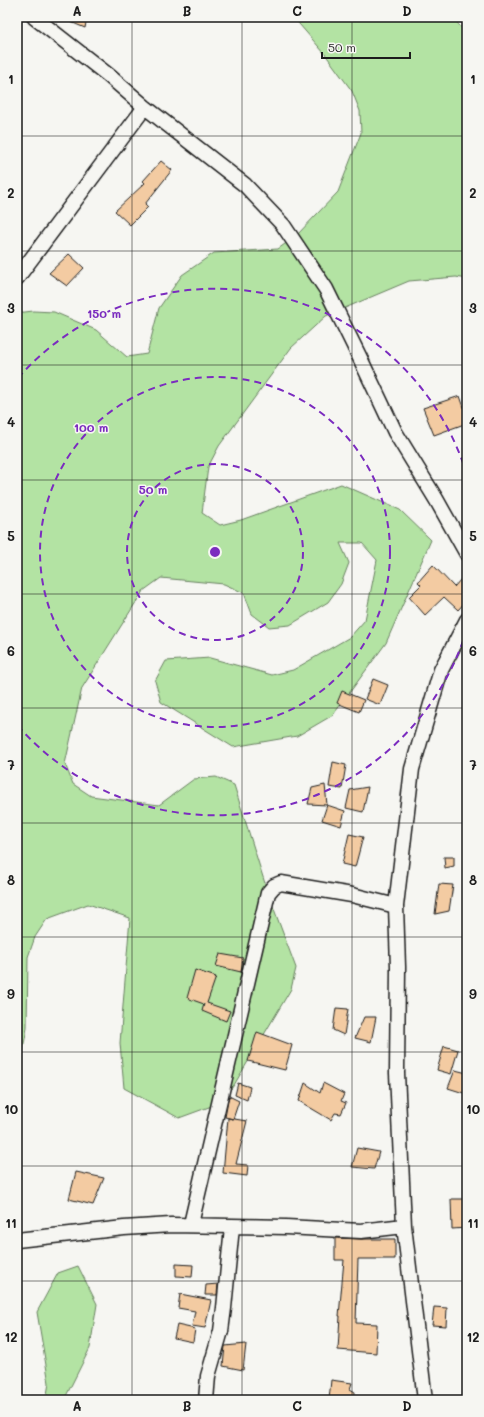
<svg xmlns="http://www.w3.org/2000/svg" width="484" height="1417" font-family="Mali,sans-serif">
<rect width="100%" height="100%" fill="#f6f6f2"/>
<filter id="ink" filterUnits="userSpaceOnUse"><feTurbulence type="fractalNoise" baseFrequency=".025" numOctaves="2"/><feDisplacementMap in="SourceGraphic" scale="8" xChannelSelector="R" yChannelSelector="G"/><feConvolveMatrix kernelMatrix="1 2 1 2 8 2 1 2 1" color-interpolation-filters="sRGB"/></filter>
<g filter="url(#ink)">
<path fill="#b3e3a3" stroke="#688060" d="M 293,17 L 452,17 L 467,34 L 467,279 L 456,277 L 409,281 L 326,316 L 291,348 L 219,446 L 208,467 L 202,513 L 220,525 L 241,520 L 341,484 L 400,510 L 431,540 L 386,643 L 333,715 L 297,736 L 233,747 L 161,702 L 155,681 L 166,661 L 210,658 L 272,675 L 293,670 L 350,637 L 365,620 L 377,560 L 362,543 L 340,543 L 349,563 L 341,584 L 328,602 L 290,625 L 269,627 L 252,614 L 244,593 L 224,584 L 161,578 L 143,591 L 82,688 L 65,764 L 73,784 L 91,796 L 159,805 L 194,779 L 216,777 L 234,785 L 268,893 L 296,968 L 291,989 L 234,1085 L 220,1103 L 179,1118 L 124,1088 L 120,1043 L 130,918 L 88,904 L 47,919 L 35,937 L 28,957 L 27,1028 L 23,1049 L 17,1066 L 17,313 L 33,311 L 54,312 L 96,330 L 127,357 L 147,354 L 159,308 L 182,275 L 214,253 L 278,249 L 296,236 L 338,192 L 361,133 L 360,111 L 352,91 L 325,54 Z
M 78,1266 L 97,1304 L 90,1348 L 64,1400 L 46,1400 L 49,1383 L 37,1312 L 58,1273 Z"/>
<path fill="#f3cba2" stroke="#1c1c1c" d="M 59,17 L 87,17 L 85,28 Z
M 161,161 L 172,170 L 145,204 L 148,207 L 130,225 L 115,211 L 145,183 L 143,181 Z
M 69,254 L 84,268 L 67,286 L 49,273 Z
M 460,396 L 467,416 L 467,423 L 434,435 L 423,408 Z
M 433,565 L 454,587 L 461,579 L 467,584 L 467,600 L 458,610 L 444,597 L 425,615 L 409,597 L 421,585 L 418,582 Z
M 373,679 L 388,685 L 380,705 L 365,699 Z
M 342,691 L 364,700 L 359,712 L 337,703 Z
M 333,762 L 346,765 L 342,789 L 329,787 Z
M 325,785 L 327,805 L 308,804 L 312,788 Z
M 368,787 L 363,812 L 346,808 L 350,790 Z
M 327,805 L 345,811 L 341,826 L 322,820 Z
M 349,834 L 363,837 L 355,867 L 342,864 Z
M 444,857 L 454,857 L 454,866 L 445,868 Z
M 439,884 L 453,885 L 449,911 L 435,914 Z
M 220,954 L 243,958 L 241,972 L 216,966 Z
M 195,970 L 216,977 L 207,1003 L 230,1011 L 226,1021 L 202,1011 L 204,1004 L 187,998 Z
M 336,1008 L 348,1009 L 344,1035 L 333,1030 Z
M 364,1017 L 376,1017 L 371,1042 L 355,1038 Z
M 257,1032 L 292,1045 L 285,1070 L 248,1061 Z
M 444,1046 L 458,1050 L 451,1074 L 437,1070 Z
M 455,1070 L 467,1073 L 467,1094 L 448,1088 Z
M 238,1083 L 250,1087 L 247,1100 L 235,1095 Z
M 305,1083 L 320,1093 L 323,1083 L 344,1094 L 341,1101 L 346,1103 L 341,1114 L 335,1113 L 331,1120 L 299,1101 Z
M 229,1096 L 239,1101 L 233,1119 L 225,1117 Z
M 228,1118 L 247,1121 L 236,1164 L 248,1165 L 247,1176 L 223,1173 Z
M 357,1148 L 379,1152 L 374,1169 L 352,1167 Z
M 76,1172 L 104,1178 L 93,1205 L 69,1199 Z
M 451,1199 L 465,1199 L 465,1206 L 467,1206 L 467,1228 L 452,1229 Z
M 335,1238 L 361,1239 L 395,1239 L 395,1259 L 358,1259 L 356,1323 L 377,1324 L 376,1353 L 338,1350 L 340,1316 L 339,1316 L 344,1260 L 335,1260 Z
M 176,1264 L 193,1265 L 192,1277 L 176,1276 Z
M 218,1284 L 217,1295 L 205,1295 L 206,1285 Z
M 180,1294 L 211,1300 L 205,1328 L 192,1326 L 195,1311 L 178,1308 Z
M 434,1307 L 447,1308 L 446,1326 L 432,1325 Z
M 177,1325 L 195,1329 L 193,1342 L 174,1338 Z
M 246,1344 L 243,1370 L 223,1366 L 225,1346 Z
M 331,1380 L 352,1383 L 350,1389 L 355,1392 L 354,1400 L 329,1400 Z"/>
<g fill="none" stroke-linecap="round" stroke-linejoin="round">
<g stroke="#1c1c1c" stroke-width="17">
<path id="minor" d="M 34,17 L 108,75 L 145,107 L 245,185 L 283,225 L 326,289 L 360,358 L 395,432 L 436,499 L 467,554
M 17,278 L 145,107
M 191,1224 L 268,893 L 274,886 L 281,883 L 352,895 L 396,906
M 17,1240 L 124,1228 L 171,1225 L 286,1227 L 361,1231 L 404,1226
M 206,1400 L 208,1376 L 221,1331 L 224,1308 L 232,1227
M 425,1400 L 404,1226 L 397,1073 L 398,967 L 396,906 L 412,769 L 441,670 L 467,620"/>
</g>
<use href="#minor" stroke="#f6f6f2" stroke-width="14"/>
</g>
</g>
<path fill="none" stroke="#1c1c1c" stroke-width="1" stroke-opacity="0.55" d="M 132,17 L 132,1400M 242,17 L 242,1400M 352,17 L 352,1400M 17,136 L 467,136M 17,251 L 467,251M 17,365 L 467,365M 17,480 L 467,480M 17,594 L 467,594M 17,708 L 467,708M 17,823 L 467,823M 17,937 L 467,937M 17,1052 L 467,1052M 17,1166 L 467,1166M 17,1281 L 467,1281"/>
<g fill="none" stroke="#7b2cbf" stroke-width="2" stroke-dasharray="7 5">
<circle cx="215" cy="552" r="88"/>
<circle cx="215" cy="552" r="175"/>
<path d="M467 629A263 263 0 0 1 18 726M18 378A263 263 0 0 1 467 475"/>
</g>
<circle cx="215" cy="552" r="6" fill="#7b2cbf" stroke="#f6f6f2" stroke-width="2"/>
<g font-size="12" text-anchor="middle" font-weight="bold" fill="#7b2cbf" stroke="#f6f6f2" stroke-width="3" stroke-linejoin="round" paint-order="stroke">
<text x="104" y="318">150 m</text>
<text x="91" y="432">100 m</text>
<text x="153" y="494">50 m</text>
</g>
<rect width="484" height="1417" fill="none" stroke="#f6f6f2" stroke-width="44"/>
<path d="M322 52v6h88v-6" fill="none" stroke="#1c1c1c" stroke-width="2"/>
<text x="328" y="52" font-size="12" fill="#1c1c1c" stroke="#f6f6f2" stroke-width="3" paint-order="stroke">50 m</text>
<rect x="22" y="22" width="440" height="1373" fill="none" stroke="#1c1c1c" stroke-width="1.5"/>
<g font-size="13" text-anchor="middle" font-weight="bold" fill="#1c1c1c">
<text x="77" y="16">A</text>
<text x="187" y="16">B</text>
<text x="297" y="16">C</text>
<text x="407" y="16">D</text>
<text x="11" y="84">1</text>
<text x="473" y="84">1</text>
<text x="11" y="198">2</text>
<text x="473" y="198">2</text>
<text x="11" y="313">3</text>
<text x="473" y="313">3</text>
<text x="11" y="427">4</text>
<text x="473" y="427">4</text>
<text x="11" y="541">5</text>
<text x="473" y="541">5</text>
<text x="11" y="656">6</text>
<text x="473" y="656">6</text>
<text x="11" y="770">7</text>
<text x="473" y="770">7</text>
<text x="11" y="885">8</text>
<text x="473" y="885">8</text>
<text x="11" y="999">9</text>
<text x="473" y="999">9</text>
<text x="11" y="1114">10</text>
<text x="473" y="1114">10</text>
<text x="11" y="1228">11</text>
<text x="473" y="1228">11</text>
<text x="11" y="1342">12</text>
<text x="473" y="1342">12</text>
<text x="77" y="1411">A</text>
<text x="187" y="1411">B</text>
<text x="297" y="1411">C</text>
<text x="407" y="1411">D</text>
</g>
</svg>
